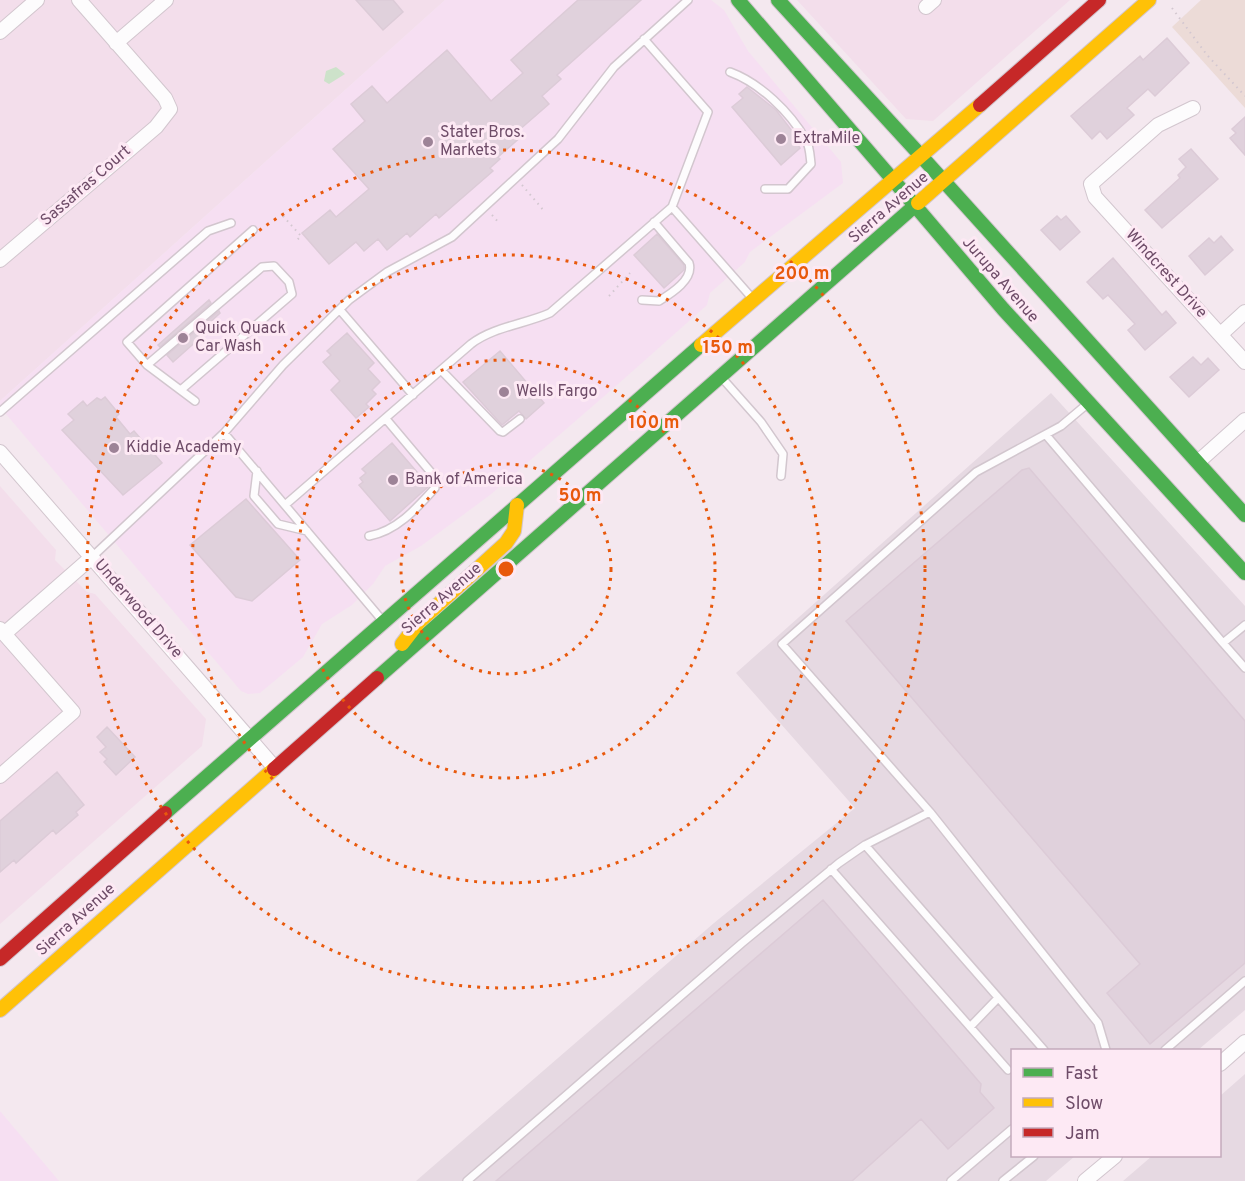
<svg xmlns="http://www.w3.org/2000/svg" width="1245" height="1181" font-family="Overpass,sans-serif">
<rect width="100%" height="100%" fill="#f4e8ef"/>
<path fill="#f3deeb" d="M 0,0 L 445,0 L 0,401 Z
M 797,0 L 1070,0 L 933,121 L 906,119 Z
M 0,486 L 56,550 L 55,560 L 87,592 L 95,594 L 206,719 L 202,746 L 0,924 Z"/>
<path fill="#f6dff2" d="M 445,0 L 711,0 L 724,10 L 748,51 L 841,162 L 843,183 L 750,252 L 745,262 L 710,293 L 707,305 L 617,385 L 490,495 L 421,546 L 385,566 L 373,584 L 352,605 L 322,624 L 303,657 L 260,693 L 248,694 L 241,691 L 0,407 L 0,401 Z
M 0,1111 L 59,1181 L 0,1181 Z"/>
<path fill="#e6d9e2" d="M 1051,393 L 1245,606 L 1245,1010 L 1198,1050 L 1012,1050 L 1012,1156 L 1075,1156 L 1046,1181 L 416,1181 L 714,923 L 855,808 L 736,673 Z
M 1245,1074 L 1245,1181 L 1123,1181 L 1152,1156 L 1220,1156 L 1220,1096 Z"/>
<path fill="#ecdbd7" d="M 1201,0 L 1245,0 L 1245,108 L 1172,27 Z"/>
<path fill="#cde2ca" d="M 336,67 L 345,74 L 329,84 L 324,81 L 326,71 Z"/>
<path fill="#e0d1dc" stroke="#dccbd7" stroke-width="1.5" d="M 356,0 L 393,0 L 403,12 L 383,30 Z
M 578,0 L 641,0 L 557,75 L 561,79 L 542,96 L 549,104 L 518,131 L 522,136 L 498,157 L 500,159 L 490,168 L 493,171 L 439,218 L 436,214 L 410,237 L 407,233 L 387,250 L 378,239 L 364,251 L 356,242 L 329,264 L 302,233 L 330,210 L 336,217 L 369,189 L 333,149 L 365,121 L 351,104 L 372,86 L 387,103 L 447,50 L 491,101 L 523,73 L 511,60 Z
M 1167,38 L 1189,63 L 1155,96 L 1148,89 L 1127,108 L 1134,115 L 1107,139 L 1100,131 L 1092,139 L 1071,116 L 1140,56 L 1143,60 Z
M 747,87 L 776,110 L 799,140 L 796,142 L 800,148 L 781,165 L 732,107 L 743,98 L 739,94 Z
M 1245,117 L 1245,155 L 1230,138 L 1236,133 L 1232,129 Z
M 1191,149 L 1218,179 L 1162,228 L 1145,210 L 1180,178 L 1178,175 L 1186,167 L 1179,159 Z
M 1057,216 L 1061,220 L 1066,216 L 1080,232 L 1060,250 L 1041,230 Z
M 657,234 L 684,265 L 684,270 L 664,288 L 634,255 Z
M 1221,236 L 1233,250 L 1205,275 L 1189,256 L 1209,238 L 1214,243 Z
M 1113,258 L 1162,315 L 1166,311 L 1176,323 L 1145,350 L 1128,330 L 1135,324 L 1108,295 L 1103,299 L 1087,282 Z
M 209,300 L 211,303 L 160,347 L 158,345 Z
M 219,311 L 220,313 L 205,327 L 208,331 L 173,362 L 167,355 Z
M 347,333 L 374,363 L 368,369 L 380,382 L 372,390 L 376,394 L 366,404 L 369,407 L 356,418 L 331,390 L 340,381 L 323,362 L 331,355 L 327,351 Z
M 500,351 L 544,403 L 526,419 L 519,411 L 502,425 L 463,382 Z
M 1193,357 L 1201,365 L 1208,358 L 1219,370 L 1189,397 L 1170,377 Z
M 105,397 L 119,414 L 116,417 L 130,434 L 134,431 L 162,463 L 123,495 L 62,430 L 74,420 L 68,414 L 83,401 L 87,406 L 97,398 L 101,400 Z
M 392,443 L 429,486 L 390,521 L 359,485 L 363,482 L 360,478 L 366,473 L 362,469 Z
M 1029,468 L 1245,721 L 1245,963 L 1150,1044 L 1107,993 L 1140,964 L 846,621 L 1022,470 Z
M 246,499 L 300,560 L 252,601 L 236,597 L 190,545 Z
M 107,727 L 135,757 L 116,775 L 104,762 L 107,759 L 100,752 L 106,747 L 97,737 Z
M 57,772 L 84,805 L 76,812 L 78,815 L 56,834 L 53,830 L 16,863 L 14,860 L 0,872 L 0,821 Z
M 823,900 L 981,1084 L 980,1092 L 994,1108 L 948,1149 L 921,1119 L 852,1181 L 496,1181 Z"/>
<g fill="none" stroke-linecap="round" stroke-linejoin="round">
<g stroke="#d2c6ce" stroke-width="10">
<path id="lane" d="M 730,72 C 760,83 790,112 806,140 C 810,147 810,156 811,164 L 788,189 L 765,189
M 672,207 L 752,298
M 642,300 L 659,301 C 672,293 694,279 689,263 L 654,222
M 340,310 L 413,395
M 147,365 L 262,267 L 274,266 L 289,282 L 292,294 L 182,389
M 441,370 L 500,431 L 503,432 L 520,419
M 722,378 L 761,422 L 783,454 L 781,476
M 195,401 L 147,365 L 127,342 L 253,230
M 0,412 L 208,231 L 231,223
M 224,433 L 382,620
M 1046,435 L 1223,643
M 257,471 L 254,496 L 278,524 L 307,531
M 285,505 L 471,344 C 493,327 525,324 550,313 L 672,207 L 708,112 L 644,39
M 369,536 C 397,531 417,508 435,488 L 434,476 L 386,419
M 92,557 L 224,433 L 283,365 L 349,300 L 387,272 L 452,237 L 558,139 L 614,67 L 688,0
M 1245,625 L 1223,643 L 1245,668
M 930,812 L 782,644 L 976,472 L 1061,426 L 1086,405
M 865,845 L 930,812 L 1098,1023 L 1106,1050
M 831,869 L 1008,1070
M 970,1027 L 998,998
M 1165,1050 L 1245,981
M 467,1181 L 742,943 L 839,863 L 865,845 L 1044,1050
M 951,1181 L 1012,1129
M 1003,1181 L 1034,1156"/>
</g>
<g stroke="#d2c6ce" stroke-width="16">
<path id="street" d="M 926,7 L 934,0
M 0,32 L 37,0
M 116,43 L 166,0
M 1193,108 L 1158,125 L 1091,184 L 1095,197 L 1245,362
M 0,260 L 156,127 L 170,109 L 165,98 L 79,0
M 1221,334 L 1245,312
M 0,452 L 274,767
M 1198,462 L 1245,420
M 0,629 L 73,712 L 0,776
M 4,634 L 92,557
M 1220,1064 L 1245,1042
M 1085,1181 L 1115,1156"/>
</g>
<g stroke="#d2c6ce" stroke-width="16">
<path id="fast" d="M 738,0 L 894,181
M 778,0 L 922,157
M 922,157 L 1245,515
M 894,181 L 1003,309 L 1245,573
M 377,678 L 918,203
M 165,813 L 701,345"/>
</g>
<g stroke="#d2c6ce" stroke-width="16">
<path id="slow" d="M 918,203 L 1149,0
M 701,345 L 980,105
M 402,644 L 419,622 L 506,543 L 514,531 L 517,505
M 0,1010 L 274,769"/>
</g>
<g stroke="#d2c6ce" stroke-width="16">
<path id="jam" d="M 980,105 L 1099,0
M 274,769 L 377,678
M 0,959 L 165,813"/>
</g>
<path stroke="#d3c7d0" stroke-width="2" stroke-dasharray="1.5 4.5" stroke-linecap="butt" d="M 1172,8 L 1207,55 L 1245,96
M 522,185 L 545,212
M 492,215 L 500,224
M 283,216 L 301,236 L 297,240
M 609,296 L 630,273"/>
<use href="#lane" stroke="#fdfcfd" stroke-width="7"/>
<use href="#street" stroke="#fdfcfd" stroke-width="14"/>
<use href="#fast" stroke="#4caf50" stroke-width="14"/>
<use href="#slow" stroke="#ffc107" stroke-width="14"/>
<use href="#jam" stroke="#c62828" stroke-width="14"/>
</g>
<g fill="none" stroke="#e8590c" stroke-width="3" stroke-dasharray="3 6">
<circle cx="506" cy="569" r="105"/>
<circle cx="506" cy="569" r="209"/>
<circle cx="506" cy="569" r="314"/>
<circle cx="506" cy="569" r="419"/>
</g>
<g fill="#9d8397" stroke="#fde9f4" stroke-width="2">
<circle cx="781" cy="139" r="6"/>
<circle cx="428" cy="142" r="6"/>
<circle cx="183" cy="338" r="6"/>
<circle cx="504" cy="392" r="6"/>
<circle cx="114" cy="448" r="6"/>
<circle cx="393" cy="480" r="6"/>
</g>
<g text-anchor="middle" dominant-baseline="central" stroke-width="6" stroke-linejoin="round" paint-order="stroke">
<g font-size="16" fill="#6e4c68" stroke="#fde9f4" text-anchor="start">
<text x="440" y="133">Stater Bros.<tspan x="440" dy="18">Markets</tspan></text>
<text x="793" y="139">ExtraMile</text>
<text x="195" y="329">Quick Quack<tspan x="195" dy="18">Car Wash</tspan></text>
<text x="516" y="392">Wells Fargo</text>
<text x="126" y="448">Kiddie Academy</text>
<text x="405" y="480">Bank of America</text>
</g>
<g font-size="16" fill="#6e4c68" stroke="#fde9f4">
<text transform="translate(86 186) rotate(-41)">Sassafras Court</text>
<text transform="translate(889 208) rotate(-41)">Sierra Avenue</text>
<text transform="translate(1166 274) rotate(48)">Windcrest Drive</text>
<text transform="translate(1000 280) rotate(49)">Jurupa Avenue</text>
<text transform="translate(442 599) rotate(-41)">Sierra Avenue</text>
<text transform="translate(138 609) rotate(49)">Underwood Drive</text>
<text transform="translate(76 920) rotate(-42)">Sierra Avenue</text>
</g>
</g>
<circle cx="506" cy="569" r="9" fill="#e8590c" stroke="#fde9f4" stroke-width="3"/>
<g font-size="18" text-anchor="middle" font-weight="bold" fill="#e8590c" stroke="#fde9f4" stroke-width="6" stroke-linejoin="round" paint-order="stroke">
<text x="802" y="279">200 m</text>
<text x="728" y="353">150 m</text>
<text x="654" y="428">100 m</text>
<text x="580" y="501">50 m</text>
</g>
<rect x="1011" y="1049" width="210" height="108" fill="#fde9f4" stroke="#c4aabc" stroke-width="1.5"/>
<rect x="1023" y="1068" width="30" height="9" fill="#4caf50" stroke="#c4aabc" stroke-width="1.5"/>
<text x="1065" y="1079" font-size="18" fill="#6e4c68">Fast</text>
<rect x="1023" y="1098" width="30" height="9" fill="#ffc107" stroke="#c4aabc" stroke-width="1.5"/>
<text x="1065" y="1109" font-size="18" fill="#6e4c68">Slow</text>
<rect x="1023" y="1128" width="30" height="9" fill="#c62828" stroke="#c4aabc" stroke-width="1.5"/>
<text x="1065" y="1139" font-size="18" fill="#6e4c68">Jam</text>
</svg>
